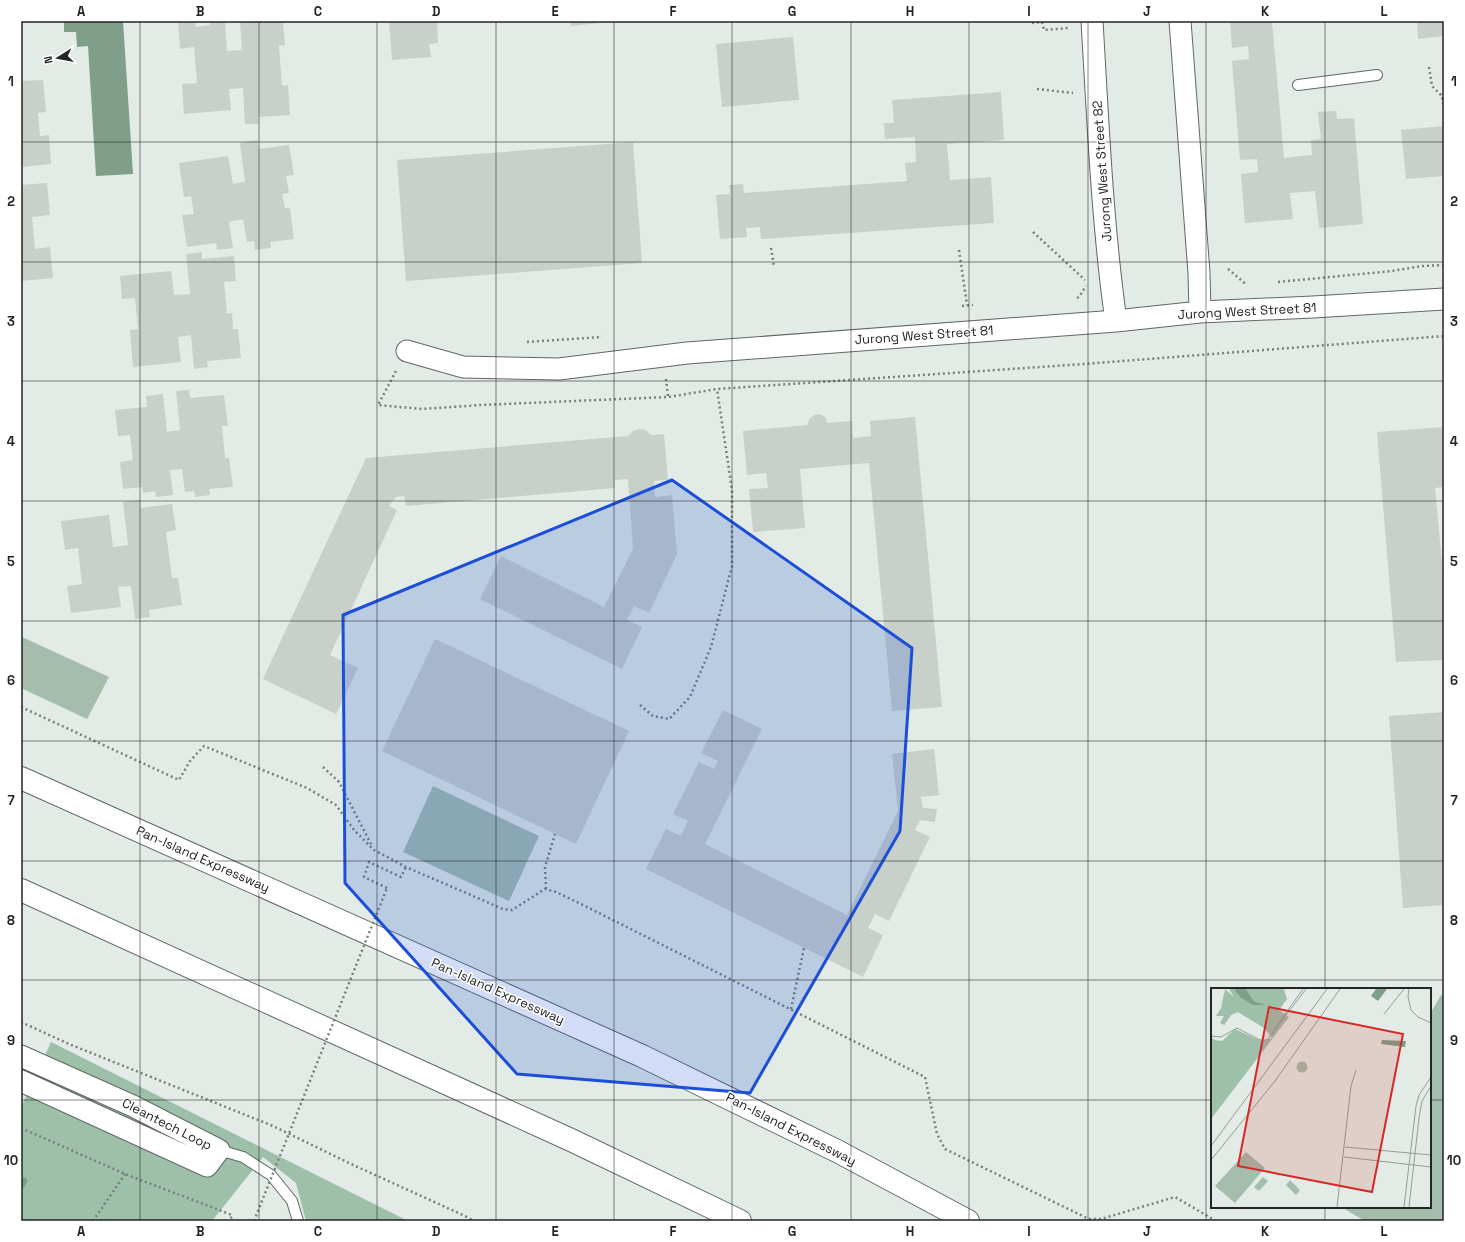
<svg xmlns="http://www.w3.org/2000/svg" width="1465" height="1242" font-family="'Space Grotesk',sans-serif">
<rect width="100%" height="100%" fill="#e2ebe5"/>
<path fill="#a5bdad" d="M 22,637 L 109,677 L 87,719 L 21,688 L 21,641 Z
M 433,786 L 539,836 L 509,901 L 403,852 Z
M 1441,995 L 1444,996 L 1444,1221 L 1365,1221 L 1341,1207 L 1430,1207 L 1430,1014 Z"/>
<path fill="#9ec0ab" d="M 51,1042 L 408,1221 L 306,1221 L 296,1183 L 263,1157 L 212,1221 L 21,1221 L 21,1107 Z"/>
<path fill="#7f9f8b" d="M 64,21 L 123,21 L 133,174 L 96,176 L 88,46 L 77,47 L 76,32 L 64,32 Z"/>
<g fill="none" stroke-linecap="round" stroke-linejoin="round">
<path stroke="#7f9f8b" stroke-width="8" d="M 21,1185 L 23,1181"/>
</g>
<path fill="#c8d0ca" d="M 195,21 L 196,27 L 210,25 L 210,21 L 225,21 L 227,51 L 242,50 L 240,21 L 283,21 L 285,45 L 279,46 L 282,86 L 288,85 L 290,115 L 258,117 L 259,124 L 245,124 L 243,88 L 229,89 L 231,110 L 184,114 L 182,84 L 197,83 L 194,47 L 180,49 L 178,22 Z
M 389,21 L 437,21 L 438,43 L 429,44 L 431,57 L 392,60 Z
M 571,21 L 599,21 L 599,23 L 571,26 Z
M 1230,21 L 1272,21 L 1284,158 L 1312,155 L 1311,140 L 1321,139 L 1318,112 L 1336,111 L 1337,119 L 1354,118 L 1363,224 L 1319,228 L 1315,191 L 1290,193 L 1293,219 L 1245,223 L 1241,174 L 1258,172 L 1257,159 L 1240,160 L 1232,61 L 1249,59 L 1248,46 L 1232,48 Z
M 1417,21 L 1444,21 L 1444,36 L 1418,39 Z
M 793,37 L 799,100 L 722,107 L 716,44 Z
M 43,80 L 46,112 L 38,113 L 40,136 L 49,135 L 51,164 L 21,167 L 21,81 Z
M 1001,92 L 1004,140 L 947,144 L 950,180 L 991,177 L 994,223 L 761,239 L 760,227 L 746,228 L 747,237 L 720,239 L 716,195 L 730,194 L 729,185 L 743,184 L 744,193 L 907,181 L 905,163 L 916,162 L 915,137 L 885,139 L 884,123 L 894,123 L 892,100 Z
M 1444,126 L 1444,176 L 1406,179 L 1401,130 Z
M 257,140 L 259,149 L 289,145 L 294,175 L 286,176 L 289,193 L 282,194 L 285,208 L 290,208 L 294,239 L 270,242 L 271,248 L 255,250 L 254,241 L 247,242 L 243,219 L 229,222 L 233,248 L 217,250 L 216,243 L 187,247 L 182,215 L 194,214 L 191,196 L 184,197 L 179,163 L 228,156 L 233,184 L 245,182 L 240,143 Z
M 633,142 L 642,263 L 406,281 L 397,160 Z
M 47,183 L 50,215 L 32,217 L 35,249 L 50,247 L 53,278 L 21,281 L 21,185 Z
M 202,252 L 202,259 L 234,256 L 236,281 L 224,282 L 227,314 L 232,313 L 233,329 L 238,329 L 241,358 L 207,361 L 208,367 L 194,369 L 191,335 L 178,337 L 181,362 L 133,367 L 130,330 L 138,329 L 135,298 L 122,299 L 120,276 L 171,271 L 174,295 L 190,294 L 186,254 Z
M 189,390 L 190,398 L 224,395 L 228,426 L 222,426 L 225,458 L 229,458 L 233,487 L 209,489 L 210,495 L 195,497 L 194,491 L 185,492 L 182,469 L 170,470 L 173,495 L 156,497 L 155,491 L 143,493 L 142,487 L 123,489 L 120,462 L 133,460 L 130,435 L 118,436 L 115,410 L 147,407 L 146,396 L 163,394 L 167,432 L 180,430 L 176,391 Z
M 819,414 L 825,417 L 827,423 L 852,421 L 853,438 L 871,436 L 870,421 L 915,417 L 942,707 L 892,711 L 869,463 L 800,469 L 805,528 L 753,532 L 749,489 L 768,488 L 766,473 L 747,475 L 743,431 L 808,425 L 809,419 L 814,415 Z
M 1444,427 L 1444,487 L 1435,488 L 1444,583 L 1444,660 L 1396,662 L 1377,432 Z
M 639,429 L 646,430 L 651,435 L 664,434 L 668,480 L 654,481 L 655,497 L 672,495 L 677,554 L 649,613 L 634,606 L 627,620 L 642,627 L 622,669 L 480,599 L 501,556 L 604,607 L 633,549 L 628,479 L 615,480 L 615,488 L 406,506 L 404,496 L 396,497 L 389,506 L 397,510 L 330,655 L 358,668 L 336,714 L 263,679 L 366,458 L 628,436 L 633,431 Z
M 140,500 L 141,508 L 172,504 L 176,530 L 166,532 L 172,578 L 178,578 L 182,605 L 149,610 L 150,617 L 135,619 L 131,586 L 118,587 L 121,607 L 71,613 L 67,586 L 82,584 L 78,548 L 65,550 L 61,521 L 109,515 L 113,547 L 128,545 L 123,502 Z
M 435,639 L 629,731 L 576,844 L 382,751 Z
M 723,710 L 762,729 L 705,844 L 847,915 L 898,811 L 892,754 L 934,749 L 939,795 L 921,797 L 923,808 L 937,809 L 935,822 L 920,820 L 915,830 L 930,837 L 889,921 L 875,914 L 868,928 L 883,935 L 863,977 L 646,869 L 666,829 L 681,836 L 688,821 L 673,814 L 699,762 L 714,769 L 718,761 L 701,753 Z
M 1444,712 L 1444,905 L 1403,908 L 1389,716 Z"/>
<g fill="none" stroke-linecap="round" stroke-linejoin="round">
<g stroke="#616864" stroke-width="12">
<path id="lane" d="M 1298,85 L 1377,75
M 219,1150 L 243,1157 L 271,1175 L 292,1201 L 298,1221"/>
</g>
<g stroke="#616864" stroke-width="23">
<path id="street" d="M 1092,21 C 1098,121 1102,222 1116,321
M 1180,21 L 1199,273 L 1200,312
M 407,351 L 463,367 L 559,369 L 687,353 L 1116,321 L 1200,312 L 1313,307 L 1444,299
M 21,1056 L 133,1106 L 219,1150 L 207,1166 L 21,1081"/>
</g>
<g stroke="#616864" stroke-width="24">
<path id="highway" d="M 21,778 L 642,1056 L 837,1151 L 968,1221
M 21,890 L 571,1140 L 740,1221"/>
</g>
<path stroke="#797f7b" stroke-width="2.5" stroke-dasharray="2 3" stroke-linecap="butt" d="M 1032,23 L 1042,22 L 1044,30 L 1069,28
M 1429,67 L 1432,86 L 1442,96 L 1444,109
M 1037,89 L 1073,93
M 1033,232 L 1085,280
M 771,248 L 774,267
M 959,250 L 967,305
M 1228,269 L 1247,285
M 1278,282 L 1392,271 L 1422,266 L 1444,265
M 1077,298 L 1079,297 L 1086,286
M 962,306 L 973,305
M 527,342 L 602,337
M 396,371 L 378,405 L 422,409 L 481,405 L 668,397 L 717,389 L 1084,364 L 1444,336
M 666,379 L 668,397
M 640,705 L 653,716 L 669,719 L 690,697 L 711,647 L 732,566 L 732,490 L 717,389
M 21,707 L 179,780 L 190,761 L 204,746 L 307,788 L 336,805 L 354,830 L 374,850 L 406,867 L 503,909 L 512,910 L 545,889 L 556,892 L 579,903 L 925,1077 L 937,1134 L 945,1149 L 1089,1219 L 1101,1219 L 1175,1197 L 1216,1221
M 323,767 L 339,782 L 372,846
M 387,888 L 364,877 L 369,862 L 401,877 L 406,867
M 546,889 L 545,867 L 555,834
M 791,1009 L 804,948
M 21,1022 L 69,1044 L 273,1126 L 349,1163 L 465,1216 L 474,1221
M 21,1128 L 125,1174 L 232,1215 L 230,1221
M 93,1221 L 125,1174"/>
<use href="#lane" stroke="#fff" stroke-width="10"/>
<use href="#street" stroke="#fff" stroke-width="21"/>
<use href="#highway" stroke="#fff" stroke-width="22"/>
<path stroke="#797f7b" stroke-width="2.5" stroke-dasharray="2 3" stroke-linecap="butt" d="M 254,1221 L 387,888"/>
</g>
<path fill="#1d4ed8" fill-opacity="0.2" stroke="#1d4ed8" stroke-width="3" stroke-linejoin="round" d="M 672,480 L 912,648 L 900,831 L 750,1093 L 517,1074 L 345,883 L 343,615 Z"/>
<path fill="none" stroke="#222523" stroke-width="1" stroke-opacity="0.55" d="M 140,21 L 140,1221M 259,21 L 259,1221M 377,21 L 377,1221M 496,21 L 496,1221M 614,21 L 614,1221M 732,21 L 732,1221M 851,21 L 851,1221M 969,21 L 969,1221M 1088,21 L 1088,1221M 1206,21 L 1206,1221M 1325,21 L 1325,989M 21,142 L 1444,142M 21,262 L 1444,262M 21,381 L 1444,381M 21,501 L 1444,501M 21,621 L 1444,621M 21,741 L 1444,741M 21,861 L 1444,861M 21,980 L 1444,980M 21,1100 L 1212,1100M 1430,1100 L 1444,1100M 1325,1207 L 1325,1221"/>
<g text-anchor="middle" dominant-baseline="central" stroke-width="3" stroke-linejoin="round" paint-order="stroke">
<g font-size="13" fill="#222523" stroke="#fff">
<text transform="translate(1102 171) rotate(-94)">Jurong West Street 82</text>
<text transform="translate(1247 311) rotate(-3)">Jurong West Street 81</text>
<text transform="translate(924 335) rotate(-4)">Jurong West Street 81</text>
<text transform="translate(203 859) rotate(24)">Pan-Island Expressway</text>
<text transform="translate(498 991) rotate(24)">Pan-Island Expressway</text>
<text transform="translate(167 1124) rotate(27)">Cleantech Loop</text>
<text transform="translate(791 1129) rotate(27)">Pan-Island Expressway</text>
</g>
</g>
<g transform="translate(1211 988)">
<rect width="220" height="220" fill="#e2ebe5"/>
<path d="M85.5 79a5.5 5.5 0 1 1 11 0a5.5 5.5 0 1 1-11 0ZM 35,164 L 54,180 L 24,215 L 4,198 ZM 52,189 L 57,193 L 48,203 L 43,199 ZM 79,192 L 89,202 L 85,207 L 75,197 Z" fill="#a5bdad"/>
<path d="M 14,1 L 23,9 L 18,1 L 23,1 L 42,17 L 49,15 L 43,13 L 35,1 L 73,1 L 76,11 L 68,22 L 78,29 L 0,131 L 0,38 L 1,50 L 4,52 L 11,53 L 24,41 L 50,53 L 61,50 L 53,40 L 27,24 L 20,27 L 13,37 L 9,35 L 13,28 L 5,28 L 10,20 Z" fill="#9ec0ab"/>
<path d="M 23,1 L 35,1 L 43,13 L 54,17 L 42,17 L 30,10 ZM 165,1 L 176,1 L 167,13 L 160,8 ZM 171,52 L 195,53 L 194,59 L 170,56 Z" fill="#7f9f8b"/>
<path fill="none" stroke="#959c97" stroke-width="1" d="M 198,1 L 197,9 L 200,22 L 207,29 L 220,35M 173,26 L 193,1M 63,45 L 62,43 L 92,1M 0,48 L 10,49 L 26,40 L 49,52 L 56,52 L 95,1M 0,158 L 116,1M 134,159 L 220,167M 133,169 L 220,179M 0,172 L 64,93 L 129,1M 126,219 L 140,98 L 145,82M 193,219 L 205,118 L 208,107 L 220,89M 198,219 L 208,130 L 211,113 L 220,98"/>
<path fill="#d62828" fill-opacity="0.15" stroke="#d62828" stroke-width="2" d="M 58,19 L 192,46 L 161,204 L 27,178 Z"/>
<rect width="220" height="220" fill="none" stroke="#222523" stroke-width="2"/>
</g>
<rect width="1465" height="1242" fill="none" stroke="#ffffff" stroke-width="44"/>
<g transform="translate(58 58) rotate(259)" stroke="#ffffff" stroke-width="3" paint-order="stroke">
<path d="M0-3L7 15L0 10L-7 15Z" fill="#222523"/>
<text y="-6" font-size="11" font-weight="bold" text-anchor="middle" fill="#222523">N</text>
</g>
<rect x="22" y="22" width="1421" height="1198" fill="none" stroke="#222523" stroke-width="1.5"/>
<g font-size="13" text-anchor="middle" font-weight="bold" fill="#222523">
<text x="81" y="16">A</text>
<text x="200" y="16">B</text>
<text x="318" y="16">C</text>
<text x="436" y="16">D</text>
<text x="555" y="16">E</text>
<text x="673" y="16">F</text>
<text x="792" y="16">G</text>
<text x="910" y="16">H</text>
<text x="1029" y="16">I</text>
<text x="1147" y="16">J</text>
<text x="1265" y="16">K</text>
<text x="1384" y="16">L</text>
<text x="11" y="86">1</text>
<text x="1454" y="86">1</text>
<text x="11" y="206">2</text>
<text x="1454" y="206">2</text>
<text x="11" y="326">3</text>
<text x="1454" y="326">3</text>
<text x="11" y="446">4</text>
<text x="1454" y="446">4</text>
<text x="11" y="566">5</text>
<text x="1454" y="566">5</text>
<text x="11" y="685">6</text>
<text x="1454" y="685">6</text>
<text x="11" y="805">7</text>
<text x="1454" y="805">7</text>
<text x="11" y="925">8</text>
<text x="1454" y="925">8</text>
<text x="11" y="1045">9</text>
<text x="1454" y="1045">9</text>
<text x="11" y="1165">10</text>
<text x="1454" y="1165">10</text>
<text x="81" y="1236">A</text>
<text x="200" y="1236">B</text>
<text x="318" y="1236">C</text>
<text x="436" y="1236">D</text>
<text x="555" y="1236">E</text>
<text x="673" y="1236">F</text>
<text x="792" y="1236">G</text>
<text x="910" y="1236">H</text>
<text x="1029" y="1236">I</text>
<text x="1147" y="1236">J</text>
<text x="1265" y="1236">K</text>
<text x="1384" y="1236">L</text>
</g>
</svg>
